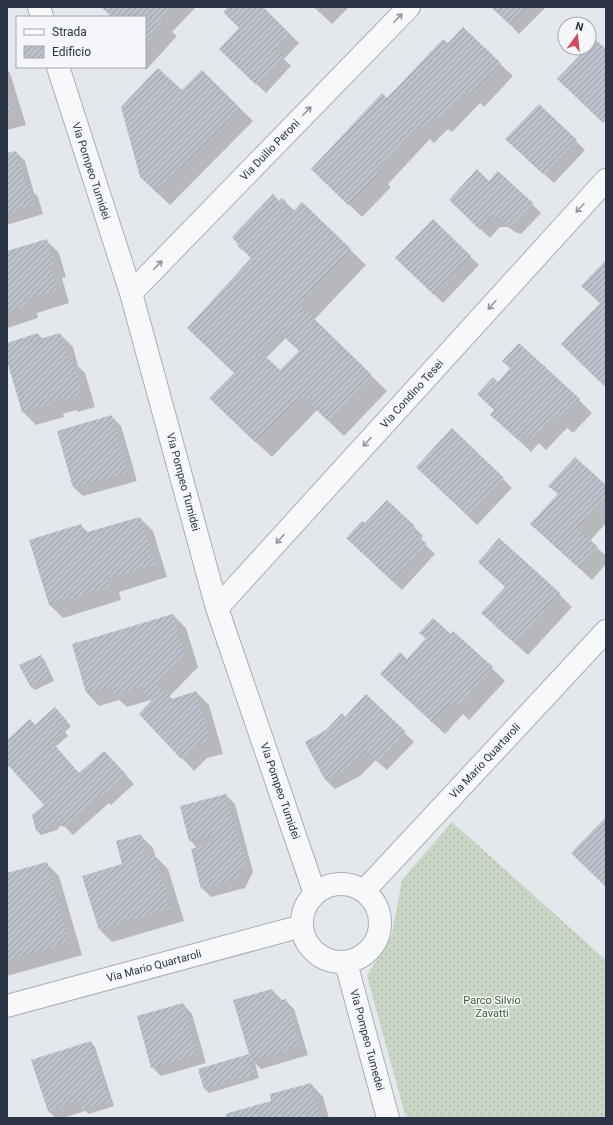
<svg xmlns="http://www.w3.org/2000/svg" width="613" height="1125" font-family="Roboto,sans-serif">
<defs>
<pattern id="grass-dots" width="8" height="8" patternUnits="userSpaceOnUse"><rect width="8" height="8" fill="#c9d6c5"/><path d="M2 2h.1M6 6h.1" fill="none" stroke="#adb8ab" stroke-width="1.8" stroke-linecap="round"/></pattern>
<pattern id="building-hatch" width="6" height="6" patternUnits="userSpaceOnUse"><rect width="6" height="6" fill="#bbc0ca"/><path d="M-1 1l2-2M0 6l6-6M5 7l2-2" fill="none" stroke="#989da6"/></pattern>
</defs>
<rect width="100%" height="100%" fill="#e4e7ec"/>
<path fill="url(#grass-dots)" d="M 452,822 L 606,960 L 606,1118 L 406,1118 L 367,976 L 392,934 L 402,880 Z"/>
<path fill="#0003" fill-rule="evenodd" d="M 103,7 L 196,7 L 172,32 L 177,36 L 146,70 L 142,67 L 145,67 L 145,17 L 113,17 Z
M 229,7 L 261,7 L 299,43 L 284,59 L 291,66 L 266,93 L 229,58 L 240,28 Z
M 314,7 L 349,7 L 332,24 Z
M 493,7 L 546,7 L 519,34 Z
M 448,45 L 500,64 L 513,76 L 484,107 L 480,103 L 452,132 L 448,129 L 434,143 L 430,139 L 388,184 L 391,187 L 362,217 L 312,169 L 387,99 Z
M 7,70 L 10,73 L 26,125 L 7,130 Z
M 202,71 L 253,121 L 170,205 L 154,190 L 182,92 Z
M 539,105 L 585,150 L 554,183 L 516,148 Z
M 16,152 L 25,161 L 34,193 L 38,197 L 43,214 L 7,225 L 7,154 Z
M 489,182 L 532,204 L 541,213 L 521,234 L 515,232 L 508,227 L 500,227 L 490,238 L 459,209 Z
M 279,202 L 285,202 L 295,211 L 303,204 L 366,265 L 314,320 L 387,391 L 344,436 L 317,410 L 272,457 L 226,414 L 235,373 L 252,259 L 238,245 ZM 286,338 L 300,351 L 280,371 L 266,358 Z
M 433,220 L 479,265 L 443,303 L 406,267 Z
M 46,240 L 59,253 L 66,277 L 62,278 L 69,303 L 37,313 L 38,318 L 7,328 L 7,252 Z
M 606,261 L 606,387 L 575,357 L 601,304 Z
M 38,334 L 43,339 L 60,334 L 73,347 L 78,366 L 85,373 L 95,407 L 78,412 L 76,410 L 63,414 L 64,417 L 36,425 L 23,412 L 7,357 L 7,344 Z
M 498,383 L 579,400 L 592,413 L 573,433 L 567,428 L 546,450 L 539,443 L 531,452 L 505,427 L 495,411 Z
M 112,417 L 121,426 L 137,481 L 83,496 L 73,487 L 58,432 Z
M 452,430 L 512,488 L 477,525 L 426,476 Z
M 606,487 L 606,523 L 590,541 L 606,556 L 606,564 L 592,580 L 545,537 Z
M 140,518 L 153,531 L 167,577 L 119,592 L 121,600 L 63,618 L 50,605 L 31,540 L 80,525 L 89,533 Z
M 365,524 L 414,527 L 423,536 L 420,540 L 435,554 L 402,590 L 356,547 Z
M 559,594 L 572,607 L 528,655 L 495,626 Z
M 173,615 L 186,628 L 198,667 L 169,697 L 172,700 L 196,692 L 209,705 L 223,754 L 207,758 L 194,771 L 182,758 L 154,699 L 127,707 L 119,700 L 99,706 L 87,693 Z
M 421,633 L 451,636 L 469,646 L 505,681 L 469,720 L 463,714 L 445,734 L 394,687 L 407,660 L 426,639 Z
M 41,656 L 45,661 L 54,681 L 35,690 L 30,686 Z
M 366,696 L 414,742 L 387,770 L 376,760 L 360,776 L 335,789 L 326,780 L 306,742 L 327,730 L 345,718 Z
M 59,713 L 71,726 L 65,732 L 68,736 L 55,747 L 79,774 L 113,761 L 134,784 L 111,805 L 109,803 L 73,835 L 62,824 L 57,830 L 41,835 L 37,831 L 49,809 L 7,763 L 7,741 L 30,720 L 36,726 Z
M 226,795 L 235,804 L 253,872 L 245,888 L 211,897 L 202,888 L 197,848 L 190,840 Z
M 140,835 L 153,848 L 156,857 L 168,869 L 184,921 L 112,942 L 100,930 L 124,865 Z
M 46,863 L 59,876 L 82,955 L 7,976 L 7,874 Z
M 272,990 L 281,999 L 282,1001 L 285,1000 L 294,1009 L 308,1055 L 261,1069 L 255,1063 L 259,1078 L 209,1093 L 205,1089 L 250,1054 Z
M 183,1004 L 192,1014 L 206,1063 L 161,1076 L 152,1067 Z
M 91,1042 L 95,1047 L 114,1106 L 89,1114 L 85,1111 L 63,1118 L 56,1118 L 48,1111 Z
M 311,1084 L 323,1097 L 329,1118 L 228,1118 L 273,1102 Z"/>
<path fill="url(#building-hatch)" fill-rule="evenodd" d="M 101,7 L 171,7 L 160,18 L 165,23 L 145,44 L 145,17 L 112,17 Z
M 228,7 L 263,7 L 290,34 L 275,49 L 283,57 L 256,85 L 219,49 L 239,28 L 223,12 Z
M 314,7 L 324,7 L 319,12 Z
M 491,7 L 528,7 L 510,25 Z
M 463,27 L 501,63 L 470,95 L 466,91 L 438,120 L 434,117 L 421,131 L 417,127 L 376,170 L 379,174 L 348,205 L 311,169 L 382,93 L 387,98 L 443,39 L 448,43 Z
M 595,39 L 606,49 L 606,120 L 603,123 L 557,79 L 587,48 L 589,48 L 589,45 Z
M 158,68 L 182,90 L 202,70 L 240,108 L 157,193 L 140,177 L 121,107 Z
M 7,92 L 13,112 L 7,114 Z
M 539,104 L 577,140 L 544,175 L 505,139 Z
M 16,151 L 27,187 L 29,186 L 35,205 L 7,214 L 7,153 Z
M 477,169 L 489,181 L 498,171 L 533,203 L 512,226 L 504,223 L 498,218 L 491,218 L 480,230 L 449,200 Z
M 273,194 L 279,201 L 282,198 L 286,201 L 283,204 L 292,213 L 302,202 L 351,249 L 299,304 L 372,375 L 328,421 L 301,395 L 255,442 L 209,398 L 234,373 L 187,328 L 252,257 L 243,248 L 241,250 L 237,245 L 238,244 L 232,237 ZM 281,334 L 299,351 L 280,370 L 262,353 Z
M 433,219 L 471,256 L 434,295 L 395,258 Z
M 47,239 L 54,264 L 50,265 L 57,290 L 24,300 L 26,305 L 7,311 L 7,251 Z
M 606,260 L 606,381 L 603,385 L 561,344 L 600,303 L 581,286 Z
M 38,333 L 40,339 L 60,333 L 68,361 L 72,359 L 83,394 L 64,400 L 63,397 L 51,401 L 51,404 L 22,412 L 7,361 L 7,343 Z
M 519,343 L 580,399 L 560,421 L 553,416 L 533,438 L 526,431 L 518,440 L 490,415 L 494,410 L 477,394 L 493,377 L 498,382 L 510,368 L 502,361 Z
M 112,415 L 128,472 L 73,487 L 57,431 Z
M 452,428 L 504,478 L 468,516 L 416,467 Z
M 575,457 L 606,485 L 606,496 L 577,528 L 598,547 L 579,568 L 530,524 L 558,494 L 548,486 Z
M 387,500 L 415,526 L 412,530 L 427,544 L 392,581 L 346,538 L 362,521 L 365,523 Z
M 140,517 L 155,565 L 107,579 L 109,587 L 49,605 L 29,540 L 81,524 L 84,533 Z
M 499,538 L 560,593 L 515,643 L 481,613 L 505,587 L 478,562 Z
M 173,614 L 185,654 L 157,683 L 172,699 L 196,691 L 210,741 L 194,746 L 181,759 L 139,714 L 152,700 L 140,687 L 114,695 L 111,686 L 86,693 L 72,644 Z
M 433,618 L 451,634 L 453,631 L 493,667 L 456,708 L 450,702 L 432,722 L 380,674 L 400,652 L 407,659 L 426,638 L 419,633 Z
M 41,655 L 50,677 L 30,686 L 19,665 Z
M 366,694 L 406,732 L 377,762 L 366,751 L 351,767 L 325,780 L 305,742 L 326,730 L 342,713 L 345,717 Z
M 55,707 L 67,721 L 61,727 L 64,730 L 52,742 L 79,773 L 104,751 L 126,774 L 101,797 L 99,795 L 63,827 L 57,821 L 52,826 L 36,831 L 32,815 L 44,805 L 7,764 L 7,740 L 30,719 L 35,725 Z
M 226,794 L 245,862 L 236,879 L 201,889 L 191,849 L 213,842 L 211,835 L 189,841 L 180,806 Z
M 606,817 L 606,887 L 571,853 Z
M 141,834 L 147,857 L 155,855 L 171,908 L 99,930 L 82,876 L 122,864 L 116,841 Z
M 47,862 L 69,942 L 7,960 L 7,873 Z
M 272,989 L 276,1002 L 286,999 L 300,1046 L 251,1061 L 255,1074 L 204,1089 L 198,1069 L 249,1054 L 233,1000 Z
M 183,1003 L 198,1054 L 151,1068 L 137,1016 Z
M 91,1041 L 110,1102 L 83,1110 L 80,1100 L 48,1111 L 31,1060 Z
M 311,1083 L 321,1118 L 227,1118 L 225,1114 L 271,1101 L 270,1094 Z"/>
<g fill="none" stroke-linecap="round" stroke-linejoin="round">
<g stroke="#a9aeb7" stroke-width="24">
<path id="minor" d="M 39,7 L 42,17
M 58,67 L 131,293 L 217,608 L 315,894
M 131,293 L 409,7
M 217,608 L 606,180
M302 923a39 39 0 1 1 78 0a39 39 0 1 1-78 0Z
M 364,891 L 606,631
M 346,963 L 388,1118
M 7,1006 L 302,926"/>
</g>
<use href="#minor" stroke="#f7f8fa" stroke-width="22"/>
</g>
<defs><path id="oneway-shaft" d="M-6 0H5M1.5-3L5.5 0L1.5 3" fill="none" stroke-width="1.6" stroke-linecap="round" stroke-linejoin="round"/></defs>
<g stroke="#9196a0">
<use href="#oneway-shaft" transform="translate(398 18) rotate(-46)"/>
<use href="#oneway-shaft" transform="translate(307 111) rotate(-46)"/>
<use href="#oneway-shaft" transform="translate(580 208) rotate(132)"/>
<use href="#oneway-shaft" transform="translate(158 265) rotate(-46)"/>
<use href="#oneway-shaft" transform="translate(492 305) rotate(132)"/>
<use href="#oneway-shaft" transform="translate(367 442) rotate(132)"/>
<use href="#oneway-shaft" transform="translate(280 539) rotate(132)"/>
</g>
<g text-anchor="middle" dominant-baseline="central" stroke-width="3" stroke-linejoin="round" paint-order="stroke">
<g font-size="11" fill="#2b3445" stroke="#f4f6f9">
<text transform="translate(270 150) rotate(-46)">Via Duilio Peroni</text>
<text transform="translate(91 171) rotate(72)">Via Pompeo Tumidei</text>
<text transform="translate(412 394) rotate(-48)">Via Condino Tesei</text>
<text transform="translate(183 482) rotate(75)">Via Pompeo Tumidei</text>
<text transform="translate(485 761) rotate(-47)">Via Mario Quartaroli</text>
<text transform="translate(280 791) rotate(71)">Via Pompeo Tumidei</text>
<text transform="translate(154 966) rotate(-15)">Via Mario Quartaroli</text>
<text transform="translate(367 1040) rotate(75)">Via Pompeo Tumedei</text>
</g>
<g font-size="11" fill="#3f6138" stroke="#f4f6f9">
<text x="492" y="1000">Parco Silvio<tspan x="492" dy="13">Zavatti</tspan></text>
</g>
</g>
<rect width="613" height="1125" fill="none" stroke="#2b3445" stroke-width="16"/>
<rect x="16" y="16" width="130" height="52" fill="#f4f6f9" stroke="#a4a8b1"/>
<rect x="24" y="29" width="20" height="6" fill="#f7f8fa" stroke="#a4a8b1"/>
<text x="52" y="36" font-size="12" fill="#2b3445">Strada</text>
<rect x="24" y="46" width="20" height="12" fill="url(#building-hatch)" stroke="#a4a8b1"/>
<text x="52" y="56" font-size="12" fill="#2b3445">Edificio</text>
<g transform="translate(577 36) rotate(15)"><circle r="19" fill="#f4f6f9" stroke="#a4a8b1"/>
<path d="M0-3L7 15L0 10L-7 15Z" fill="#d1495b"/>
<text y="-6" font-size="11" font-weight="bold" text-anchor="middle" fill="#2b3445">N</text>
</g>
</svg>
